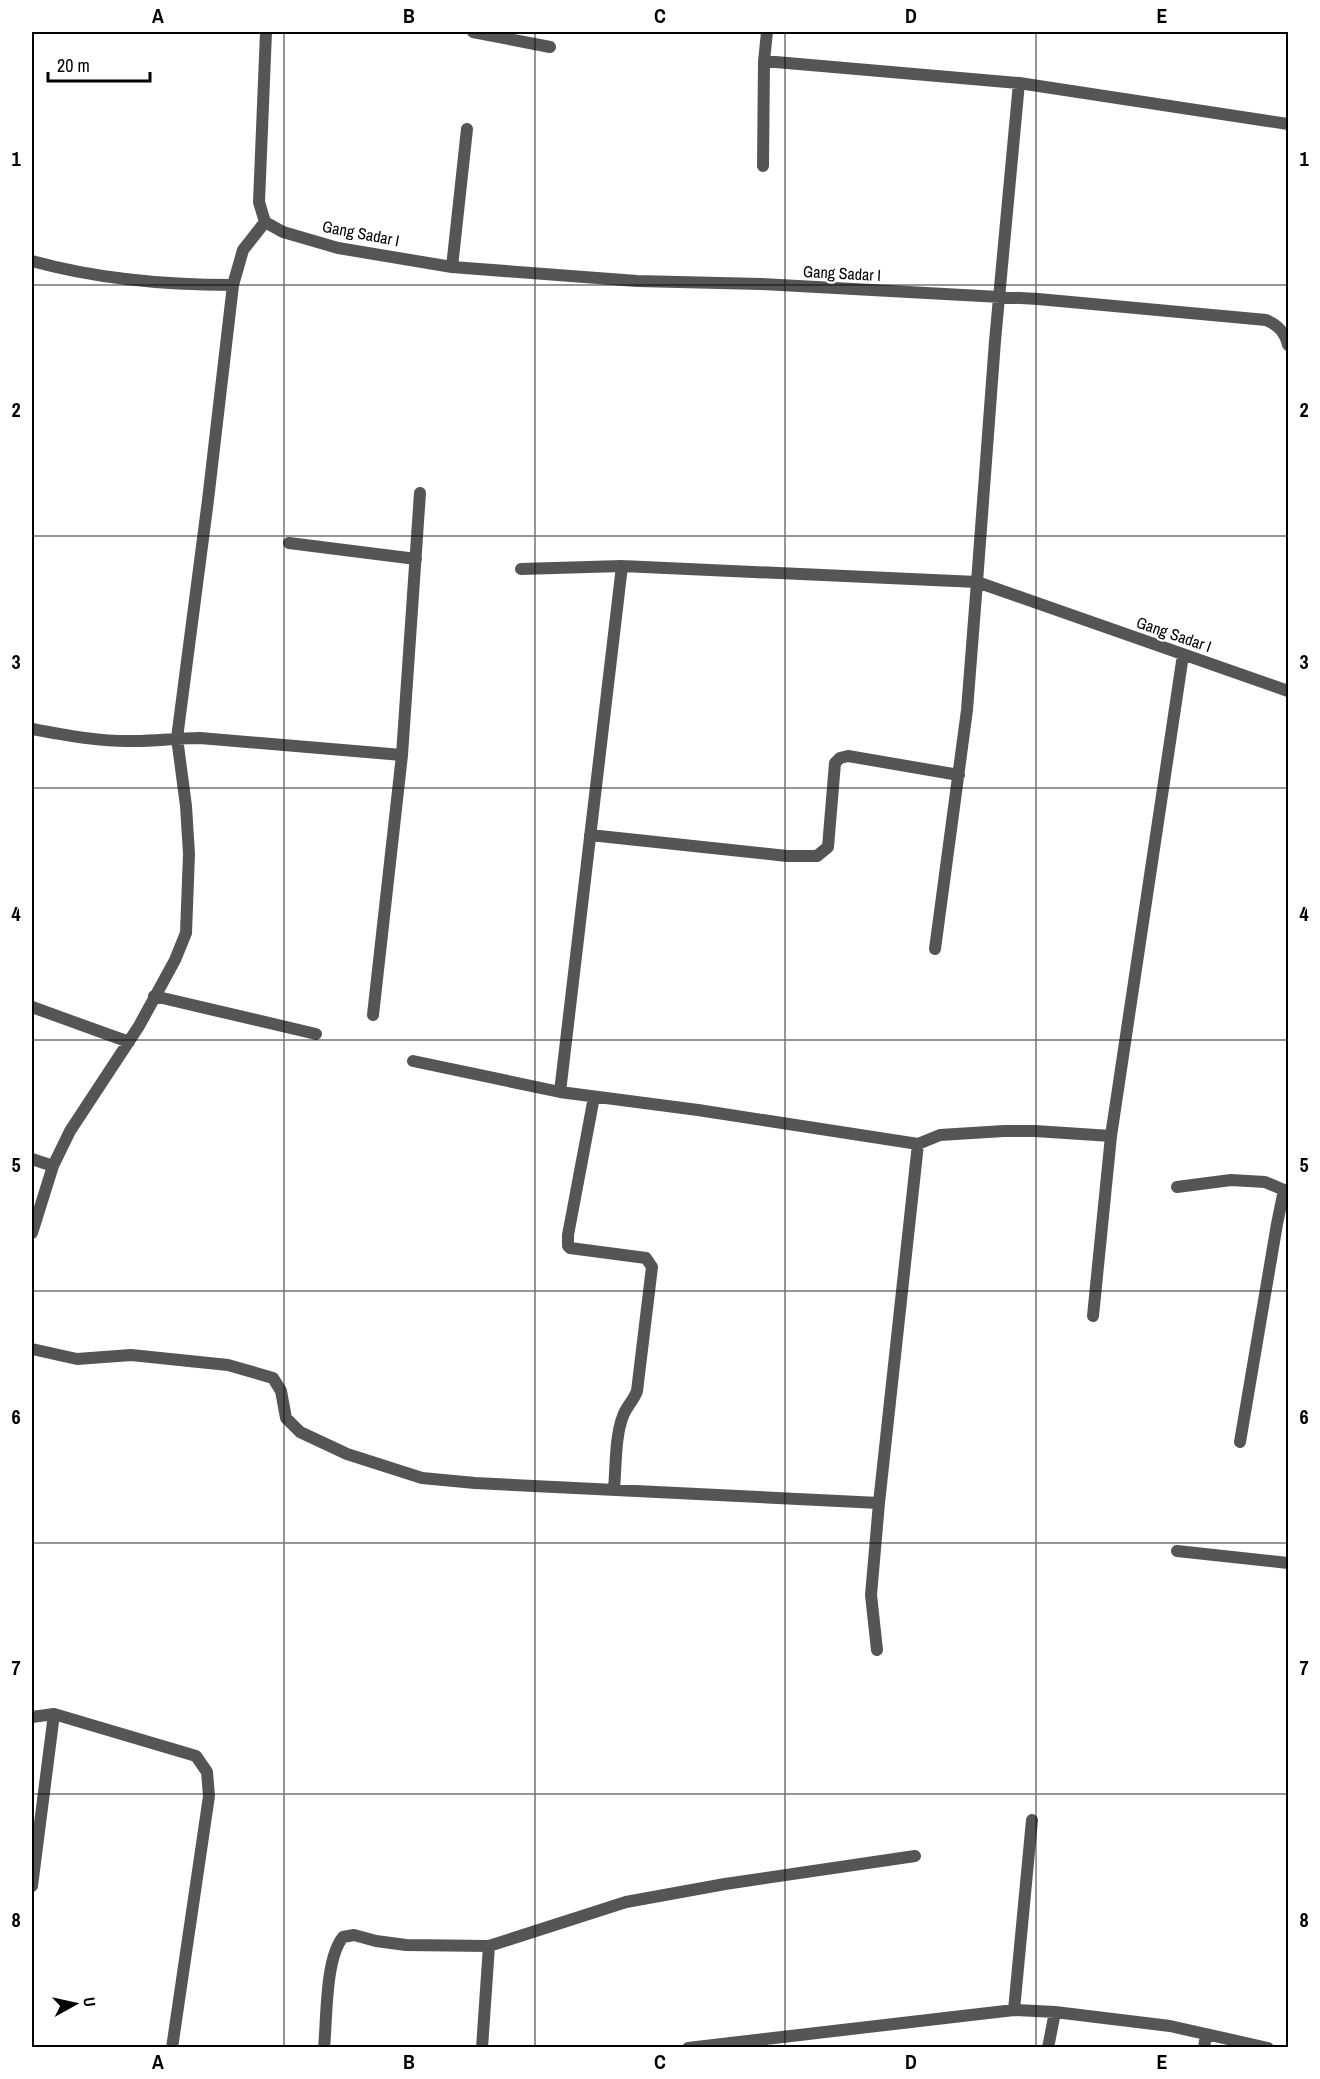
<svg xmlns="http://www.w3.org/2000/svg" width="1320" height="2079" font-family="'Archivo Narrow',sans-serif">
<rect width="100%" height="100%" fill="#fff"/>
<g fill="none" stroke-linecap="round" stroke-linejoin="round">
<path stroke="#555" stroke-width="12" d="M 266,32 L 259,202 L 265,222 L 283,232 L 338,248 L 452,267 L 637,281 L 761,284 L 1038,299 L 1266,320 C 1278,325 1285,332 1288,345
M 473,32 L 550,47
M 767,32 L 764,61 L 1019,83 L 1288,124
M 1019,83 L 995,341 L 977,582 L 1288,691
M 763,166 L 764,61
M 32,261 C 97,279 164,285 233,285
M 452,267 L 467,129
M 289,543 L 416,559
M 521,569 L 622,566 L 977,582 L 967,710 L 935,949
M 32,729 C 65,735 100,742 134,741 C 156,741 178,738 200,738 L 402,755
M 590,835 L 787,856 L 817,856 L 828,847 L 835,763 L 840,758 L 848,756 L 959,775
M 154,996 L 316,1034
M 32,1007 L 129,1042
M 373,1015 L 402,755 L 420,493
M 413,1061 L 560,1092 L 698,1110 L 918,1144 L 940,1135 L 1004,1131 L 1035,1131 L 1111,1136 L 1183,655
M 560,1092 L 622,566
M 594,1097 L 568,1235 L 568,1246 L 570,1248 L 646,1258 L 652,1267 L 637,1391 C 634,1400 626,1407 623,1416 C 615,1436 616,1467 614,1489
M 32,1159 L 53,1166
M 1177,1187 L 1231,1180 L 1265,1182 L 1284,1190
M 32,1233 L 53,1166 L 70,1131 L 139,1026 L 175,960 L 186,933 L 189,854 L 186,806 L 177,738 L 208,500 L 233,285 L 243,250 L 265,222
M 1093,1316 L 1111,1136
M 32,1349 L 77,1359 L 131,1355 L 228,1365 L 273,1378 L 281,1391 L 286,1418 L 300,1432 L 347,1454 L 422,1478 L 475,1483 L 879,1503
M 1240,1442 L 1277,1224 L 1284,1190 L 1288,1192
M 1177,1551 L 1288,1563
M 877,1650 L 871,1595 L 879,1503 L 918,1144
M 32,1717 L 54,1714 L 196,1756 L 207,1772 L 209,1796 L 172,2048
M 32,1886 L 54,1714
M 1014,2010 L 1032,1820
M 324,2048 C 327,2019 325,1959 343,1937 L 354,1935 L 376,1941 L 406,1945 L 489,1946 L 626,1902 L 725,1884 L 915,1856
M 482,2048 L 489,1946
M 688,2048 L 1014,2010 L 1055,2012 L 1170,2026 L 1268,2048
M 1048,2048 L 1055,2012
M 1204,2048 L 1206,2035"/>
</g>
<path fill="none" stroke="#000" stroke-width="1.5" stroke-opacity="0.55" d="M 284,32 L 284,2048M 535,32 L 535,2048M 785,32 L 785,2048M 1036,32 L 1036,2048M 32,285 L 1288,285M 32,536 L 1288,536M 32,788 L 1288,788M 32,1040 L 1288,1040M 32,1291 L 1288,1291M 32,1543 L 1288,1543M 32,1794 L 1288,1794"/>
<g text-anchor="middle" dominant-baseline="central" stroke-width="4.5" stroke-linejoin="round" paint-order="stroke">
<g font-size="16" fill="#000" stroke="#fff">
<text transform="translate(361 233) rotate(11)">Gang Sadar I</text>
<text transform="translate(842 273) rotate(3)">Gang Sadar I</text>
<text transform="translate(1174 634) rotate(19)">Gang Sadar I</text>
</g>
</g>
<rect width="1320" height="2079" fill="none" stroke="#ffffff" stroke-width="66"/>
<g transform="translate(75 2004) rotate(82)" stroke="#ffffff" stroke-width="4.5" paint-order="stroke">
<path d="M0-4.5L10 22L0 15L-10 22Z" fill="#000000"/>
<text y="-9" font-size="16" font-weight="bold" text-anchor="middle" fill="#000000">U</text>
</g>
<path d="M48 72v9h102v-9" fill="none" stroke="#000000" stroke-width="3"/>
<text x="57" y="72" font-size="18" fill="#000000" stroke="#ffffff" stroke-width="4.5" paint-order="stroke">20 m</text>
<rect x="33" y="33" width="1254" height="2013" fill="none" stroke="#000" stroke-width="2"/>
<g font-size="20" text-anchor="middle" font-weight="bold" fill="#000">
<text x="158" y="23">A</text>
<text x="409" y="23">B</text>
<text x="660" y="23">C</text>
<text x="911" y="23">D</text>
<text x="1162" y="23">E</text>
<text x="16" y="166">1</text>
<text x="1304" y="166">1</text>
<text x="16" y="417">2</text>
<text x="1304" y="417">2</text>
<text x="16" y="669">3</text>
<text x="1304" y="669">3</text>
<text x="16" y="921">4</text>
<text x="1304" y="921">4</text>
<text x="16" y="1172">5</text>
<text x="1304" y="1172">5</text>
<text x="16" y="1424">6</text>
<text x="1304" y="1424">6</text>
<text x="16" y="1675">7</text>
<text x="1304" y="1675">7</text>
<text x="16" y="1927">8</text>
<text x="1304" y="1927">8</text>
<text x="158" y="2069">A</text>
<text x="409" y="2069">B</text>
<text x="660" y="2069">C</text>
<text x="911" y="2069">D</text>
<text x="1162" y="2069">E</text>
</g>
</svg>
